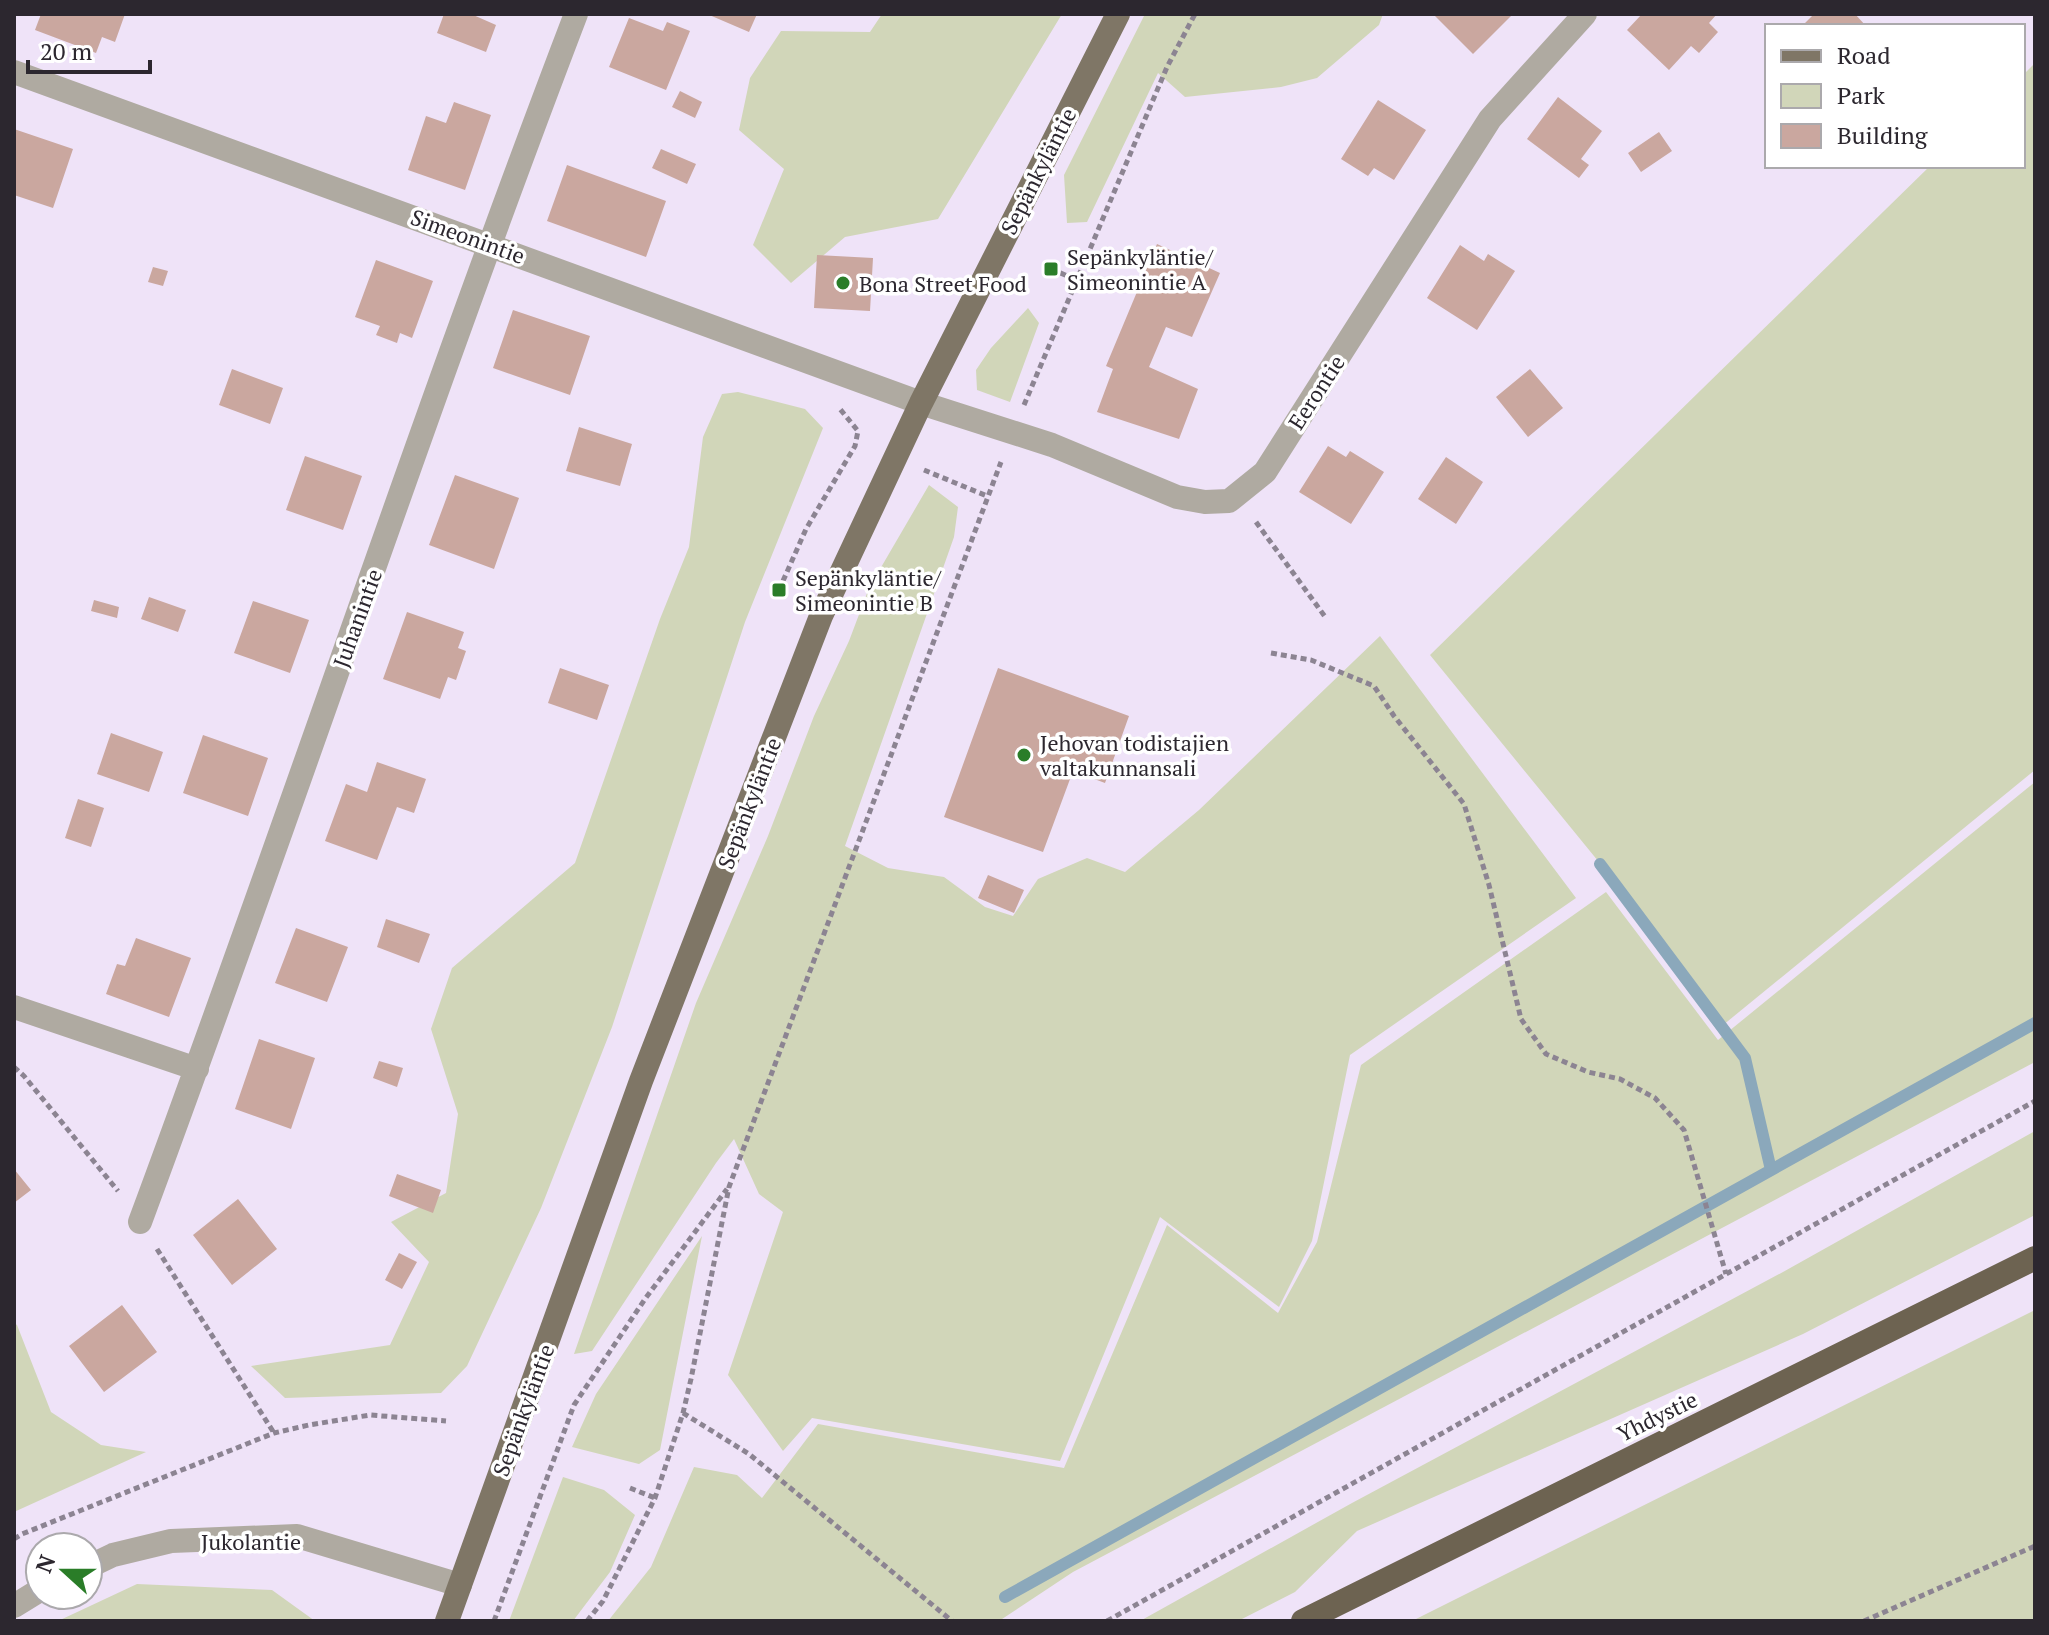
<svg xmlns="http://www.w3.org/2000/svg" width="2049" height="1635" font-family="'PT Serif',serif">
<rect width="100%" height="100%" fill="#efe3f8"/>
<path fill="#d1d6b9" d="M 882,14 L 1062,14 L 938,219 L 845,237 L 791,283 L 753,245 L 784,169 L 739,130 L 750,78 L 781,31 L 870,32 Z
M 1145,14 L 1383,14 L 1379,25 L 1317,78 L 1281,87 L 1185,97 L 1158,73 L 1087,222 L 1067,223 L 1064,175 Z
M 2035,63 L 2035,770 L 1717,1030 L 1616,883 L 1430,655 L 1930,166 L 2023,166 L 2023,75 Z
M 1028,308 L 1039,323 L 1010,402 L 977,390 L 976,370 L 991,348 Z
M 738,392 L 805,409 L 823,428 L 745,622 L 612,1027 L 541,1208 L 467,1366 L 441,1393 L 285,1398 L 251,1366 L 390,1345 L 429,1262 L 391,1222 L 446,1193 L 458,1114 L 431,1029 L 452,968 L 575,863 L 660,619 L 689,547 L 703,437 L 722,394 Z
M 929,485 L 958,507 L 954,537 L 845,846 L 888,868 L 944,877 L 985,907 L 1013,916 L 1038,879 L 1087,858 L 1125,872 L 1199,810 L 1380,636 L 1576,898 L 1350,1055 L 1312,1241 L 1279,1307 L 1160,1217 L 1060,1461 L 812,1418 L 783,1451 L 728,1375 L 783,1212 L 759,1194 L 734,1139 L 716,1163 L 592,1351 L 574,1354 L 696,1003 L 768,836 L 814,716 L 849,641 L 869,588 Z
M 2035,782 L 2035,1062 L 1073,1572 L 999,1621 L 608,1621 L 651,1567 L 694,1467 L 737,1475 L 762,1498 L 818,1424 L 1064,1468 L 1167,1225 L 1278,1313 L 1317,1242 L 1361,1065 L 1606,892 L 1718,1040 Z
M 2035,1131 L 2035,1215 L 1803,1334 L 1357,1531 L 1295,1592 L 1238,1621 L 1140,1621 L 1352,1503 L 1783,1272 Z
M 702,1236 L 660,1450 L 639,1464 L 572,1447 L 596,1394 Z
M 2035,1310 L 2035,1621 L 1412,1621 Z
M 14,1323 L 17,1325 L 51,1412 L 101,1445 L 146,1452 L 14,1512 Z
M 563,1477 L 604,1490 L 635,1515 L 610,1572 L 573,1621 L 509,1621 Z
M 137,1584 L 272,1590 L 315,1621 L 58,1621 Z"/>
<g fill="none" stroke-linecap="round" stroke-linejoin="round">
<path stroke="#8ba8bb" stroke-width="12" d="M 1600,864 L 1745,1058 L 1771,1170
M 1005,1597 L 2035,1023"/>
</g>
<path fill="#caa79f" d="M 41,14 L 125,14 L 115,42 L 102,37 L 96,53 L 35,30 Z
M 444,14 L 471,14 L 496,25 L 486,52 L 437,33 Z
M 707,14 L 757,14 L 749,32 Z
M 1433,14 L 1513,14 L 1473,54 Z
M 1642,14 L 1717,14 L 1709,23 L 1718,32 L 1699,53 L 1691,46 L 1669,70 L 1627,30 Z
M 1814,14 L 1855,14 L 1866,26 L 1806,26 L 1804,24 Z
M 629,18 L 663,31 L 667,22 L 690,31 L 666,90 L 609,67 Z
M 680,91 L 702,102 L 695,118 L 672,107 Z
M 1558,97 L 1602,131 L 1581,159 L 1589,165 L 1579,178 L 1527,139 Z
M 1378,100 L 1426,130 L 1394,180 L 1374,168 L 1368,176 L 1341,159 Z
M 454,102 L 491,115 L 465,190 L 408,170 L 426,116 L 446,123 Z
M 14,129 L 73,149 L 53,208 L 14,195 Z
M 1659,132 L 1672,151 L 1641,172 L 1628,153 Z
M 661,149 L 696,164 L 687,184 L 652,168 Z
M 567,165 L 666,201 L 646,257 L 547,221 Z
M 1157,244 L 1220,273 L 1192,337 L 1166,327 L 1149,367 L 1198,389 L 1179,439 L 1097,412 L 1113,369 L 1106,366 Z
M 1460,245 L 1484,261 L 1488,254 L 1515,271 L 1477,330 L 1427,298 Z
M 817,255 L 873,258 L 870,311 L 814,308 Z
M 376,260 L 433,281 L 412,338 L 400,333 L 397,343 L 376,335 L 380,326 L 355,317 Z
M 153,267 L 168,271 L 163,286 L 148,282 Z
M 513,310 L 590,336 L 570,395 L 493,368 Z
M 232,369 L 283,388 L 270,424 L 219,405 Z
M 1530,369 L 1563,408 L 1528,437 L 1496,397 Z
M 579,427 L 632,444 L 620,486 L 566,471 Z
M 1328,446 L 1346,457 L 1350,451 L 1384,472 L 1351,524 L 1299,492 Z
M 305,456 L 362,476 L 343,530 L 286,510 Z
M 1446,457 L 1483,482 L 1456,524 L 1418,499 Z
M 455,475 L 519,498 L 494,569 L 429,545 Z
M 149,597 L 186,610 L 178,632 L 141,619 Z
M 94,600 L 119,607 L 117,618 L 91,611 Z
M 253,601 L 309,620 L 290,673 L 234,653 Z
M 407,612 L 464,632 L 458,648 L 466,651 L 456,680 L 448,677 L 440,699 L 383,679 Z
M 560,668 L 609,685 L 597,720 L 548,703 Z
M 998,668 L 1129,716 L 1105,783 L 1073,771 L 1043,852 L 944,817 Z
M 111,733 L 163,752 L 149,792 L 97,774 Z
M 203,735 L 268,758 L 248,816 L 183,793 Z
M 377,762 L 426,779 L 414,813 L 397,807 L 377,860 L 325,841 L 346,784 L 367,792 Z
M 78,799 L 104,808 L 91,847 L 65,838 Z
M 988,875 L 1024,890 L 1014,913 L 978,898 Z
M 386,919 L 430,934 L 419,963 L 377,947 Z
M 296,928 L 348,947 L 327,1002 L 275,983 Z
M 136,938 L 191,958 L 169,1017 L 106,994 L 117,964 L 125,966 Z
M 259,1039 L 315,1058 L 291,1129 L 235,1109 Z
M 379,1061 L 403,1068 L 397,1087 L 373,1078 Z
M 14,1169 L 31,1190 L 14,1203 Z
M 397,1174 L 441,1190 L 433,1213 L 389,1196 Z
M 238,1199 L 277,1249 L 232,1285 L 193,1235 Z
M 399,1253 L 417,1262 L 402,1289 L 385,1280 Z
M 122,1305 L 157,1352 L 104,1392 L 69,1346 Z"/>
<g fill="none" stroke-linecap="round" stroke-linejoin="round">
<path stroke="#8c8492" stroke-width="5" stroke-dasharray="6 4" stroke-linecap="butt" d="M 1051,269 L 1077,280
M 1024,405 L 1167,67 L 1195,14
M 924,470 L 987,496
M 1256,522 L 1326,618
M 779,590 L 806,529 L 855,446 L 858,431 L 840,409
M 1271,653 L 1311,660 L 1374,686 L 1394,716 L 1464,804 L 1489,885 L 1521,1019 L 1546,1054 L 1588,1072 L 1620,1079 L 1655,1098 L 1684,1130 L 1726,1274
M 14,1067 L 24,1076 L 118,1191
M 157,1249 L 274,1433
M 683,1413 L 749,1454 L 952,1621
M 630,1488 L 655,1498
M 14,1539 L 22,1534 L 274,1433 L 309,1425 L 370,1415 L 446,1421
M 494,1621 L 574,1405 L 645,1299 L 727,1189
M 587,1621 L 603,1601 L 655,1498 L 683,1413 L 691,1379 L 729,1187 L 1001,462
M 1107,1621 L 2035,1101
M 1864,1621 L 2035,1546"/>
<path stroke="#afaaa1" stroke-width="24" d="M 14,72 L 921,403 L 1052,445 L 1177,497 L 1205,502 L 1229,501 L 1265,472 L 1490,119 L 1585,14
M 14,1007 L 197,1069
M 140,1222 C 289,821 423,414 576,14
M 88,1567 L 113,1555 L 171,1541 L 297,1536 L 460,1585
M 14,1606 L 40,1590"/>
<path stroke="#7f7666" stroke-width="24" d="M 447,1621 L 641,1081 L 821,616 L 921,403 L 1118,14"/>
<path stroke="#6d6351" stroke-width="24" d="M 1303,1621 L 2035,1258"/>
</g>
<g fill="#2a7d28" stroke="#fff" stroke-width="3">
<rect x="1043" y="261" width="16" height="16" rx="4"/>
<circle cx="843" cy="283" r="8"/>
<rect x="771" y="582" width="16" height="16" rx="4"/>
<circle cx="1024" cy="755" r="8"/>
</g>
<g text-anchor="middle" dominant-baseline="central" stroke-width="7" stroke-linejoin="round" paint-order="stroke">
<g font-size="22" fill="#2c272f" stroke="#fff">
<text transform="translate(1038 171) rotate(-63)">Sepänkyläntie</text>
<text transform="translate(468 236) rotate(20)">Simeonintie</text>
<text transform="translate(1316 392) rotate(-57)">Eerontie</text>
<text transform="translate(357 618) rotate(-70)">Juhanintie</text>
<text transform="translate(749 803) rotate(-69)">Sepänkyläntie</text>
<text transform="translate(523 1410) rotate(-70)">Sepänkyläntie</text>
<text transform="translate(1657 1416) rotate(-26)">Yhdystie</text>
<text x="251" y="1541">Jukolantie</text>
</g>
<g font-size="22" fill="#2c272f" stroke="#fff" text-anchor="start">
<text x="1067" y="256">Sepänkyläntie/<tspan x="1067" dy="25">Simeonintie A</tspan></text>
<text x="859" y="283">Bona Street Food</text>
<text x="795" y="577">Sepänkyläntie/<tspan x="795" dy="25">Simeonintie B</tspan></text>
<text x="1040" y="742">Jehovan todistajien<tspan x="1040" dy="25">valtakunnansali</tspan></text>
</g>
</g>
<rect width="2049" height="1635" fill="none" stroke="#2c272f" stroke-width="32"/>
<rect x="1765" y="24" width="260" height="144" fill="#ffffff" stroke="#aba9ac" stroke-width="2"/>
<rect x="1781" y="50" width="40" height="12" fill="#7f7666" stroke="#aba9ac" stroke-width="2"/>
<text x="1837" y="64" font-size="24" fill="#2c272f">Road</text>
<rect x="1781" y="84" width="40" height="24" fill="#d1d6b9" stroke="#aba9ac" stroke-width="2"/>
<text x="1837" y="104" font-size="24" fill="#2c272f">Park</text>
<rect x="1781" y="124" width="40" height="24" fill="#caa79f" stroke="#aba9ac" stroke-width="2"/>
<text x="1837" y="144" font-size="24" fill="#2c272f">Building</text>
<g transform="translate(64 1571) rotate(291)"><circle r="38" fill="#ffffff" stroke="#aba9ac" stroke-width="2"/>
<path d="M0-6L14 30L0 20L-14 30Z" fill="#2a7d28"/>
<text y="-12" font-size="22" font-weight="bold" text-anchor="middle" fill="#2c272f">N</text>
</g>
<path d="M28 60v12h122v-12" fill="none" stroke="#2c272f" stroke-width="4"/>
<text x="40" y="60" font-size="24" fill="#2c272f" stroke="#ffffff" stroke-width="6" paint-order="stroke">20 m</text>
</svg>
